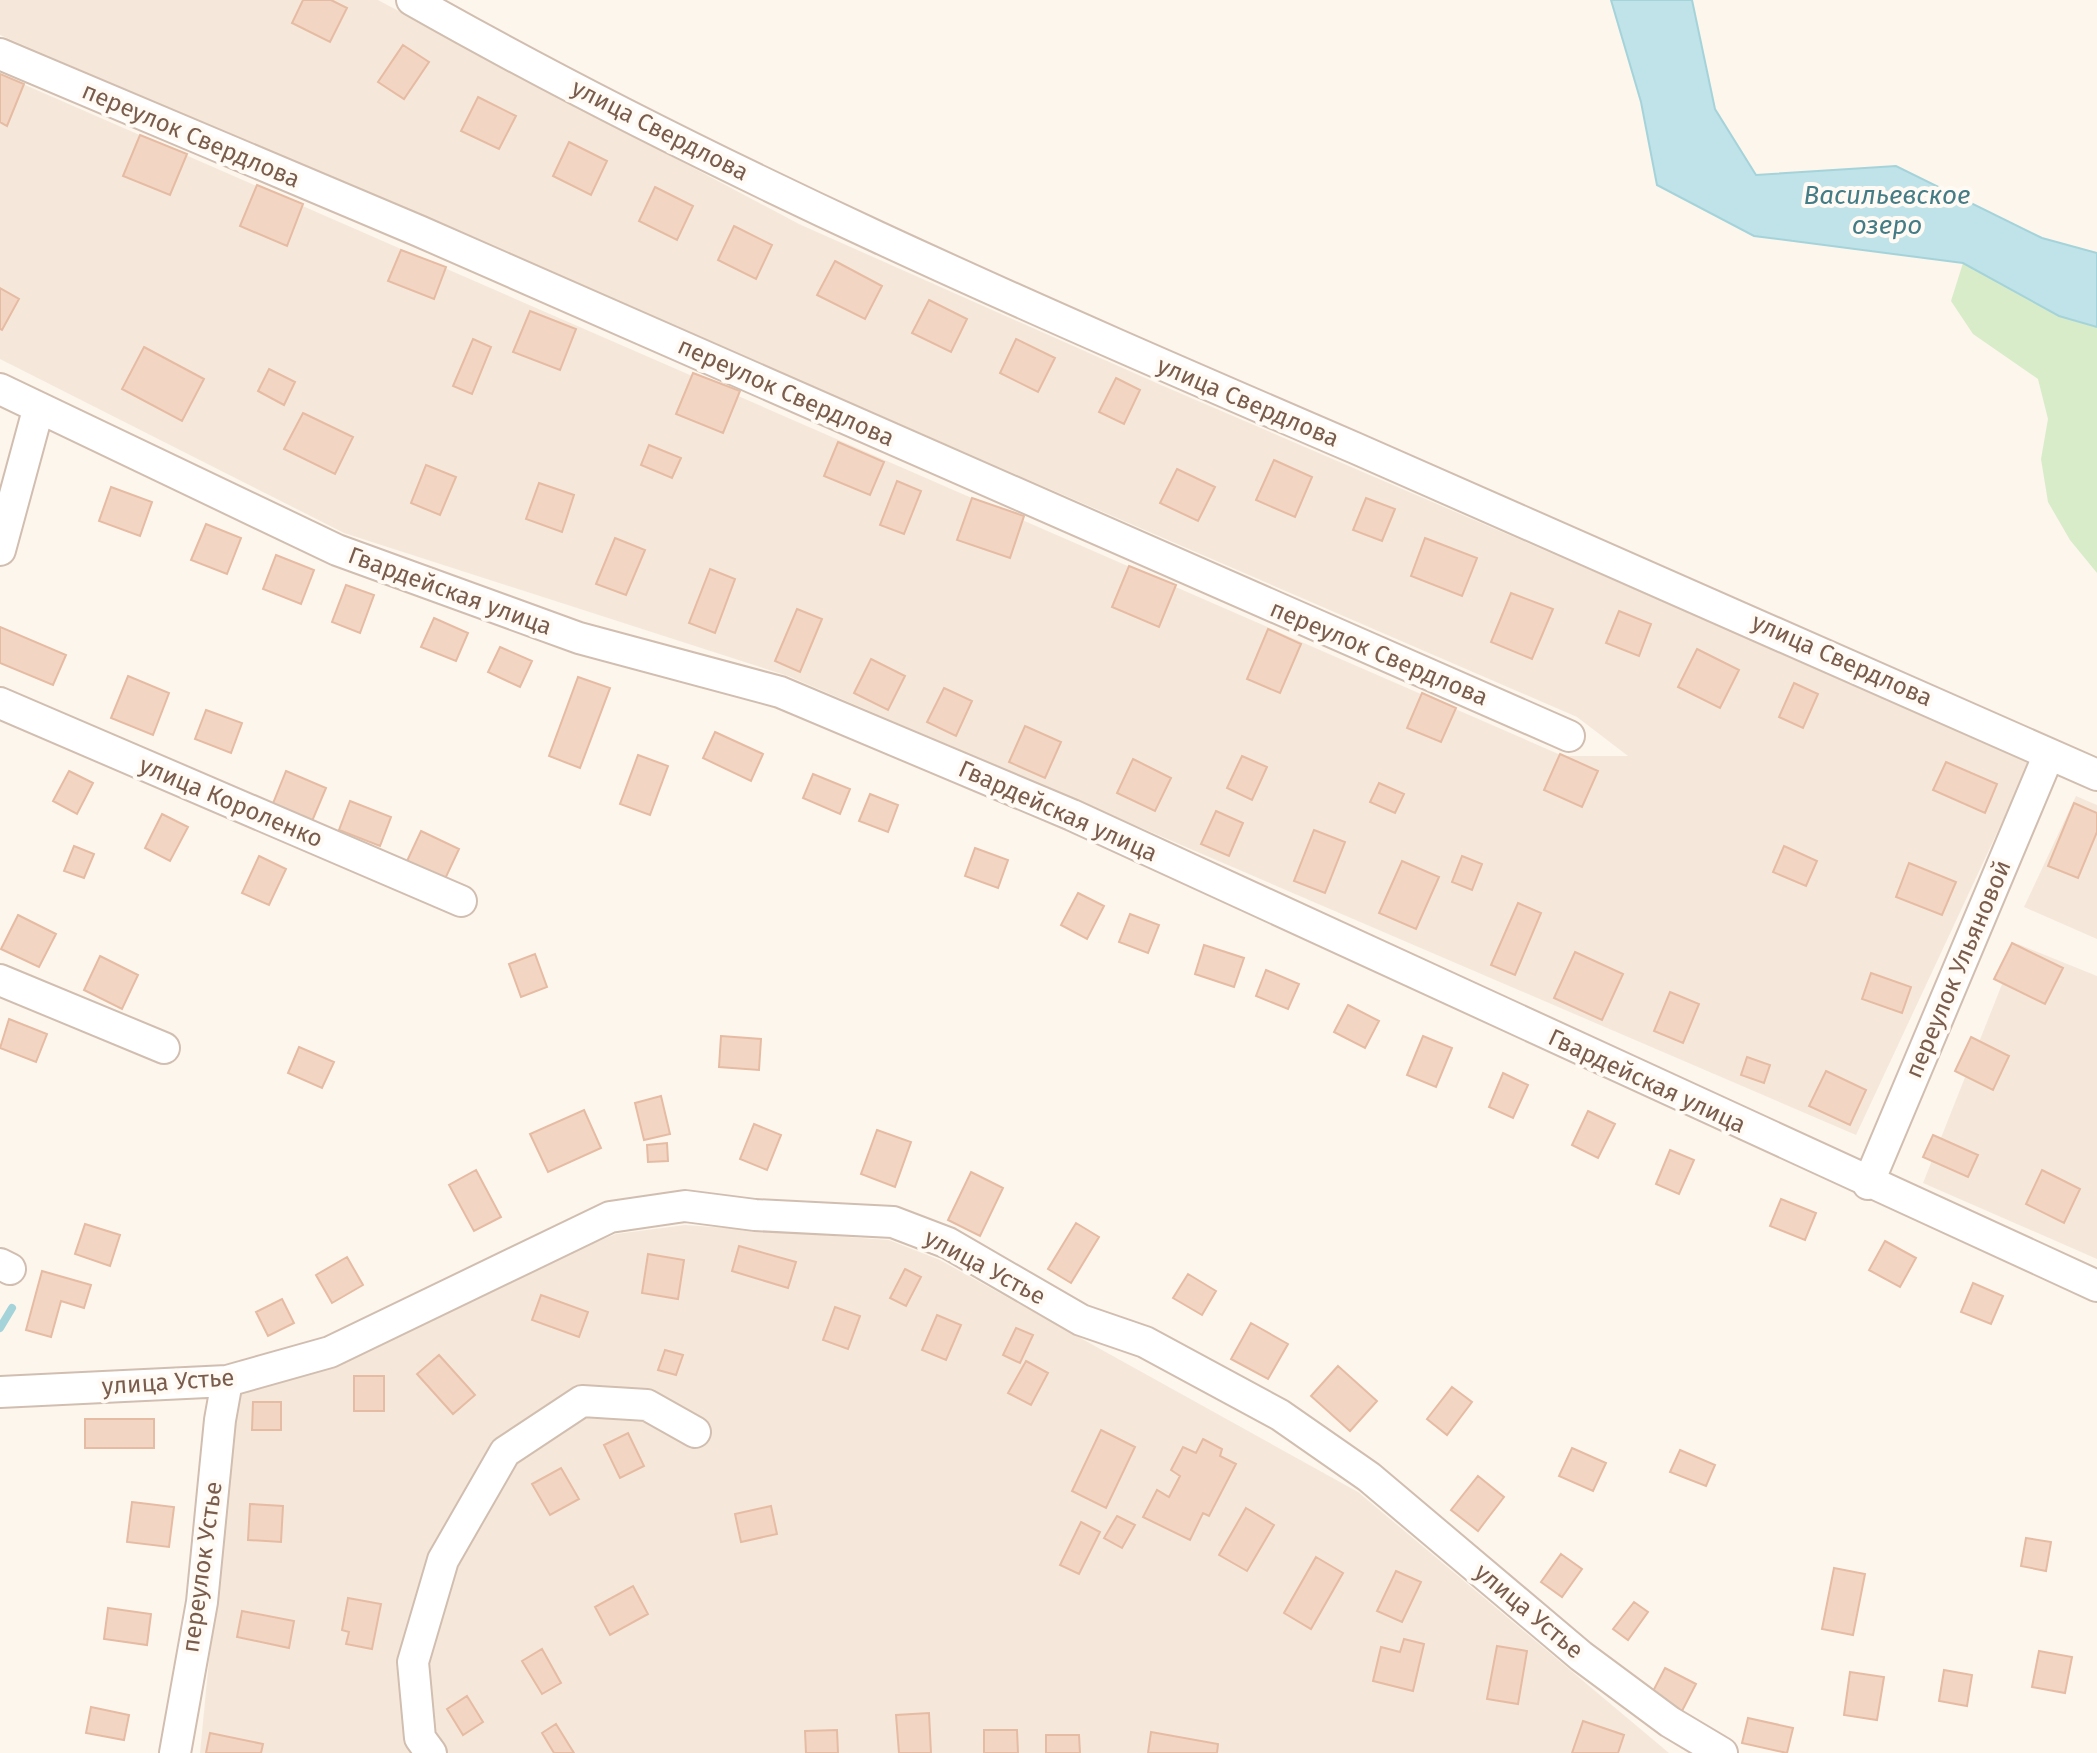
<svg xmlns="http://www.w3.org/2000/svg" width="2097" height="1753" font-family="'Fira Sans',sans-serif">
<rect width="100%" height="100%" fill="#fdf6ec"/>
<path fill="#f5e8da" d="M 0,0 L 378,0 L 799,224 L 1161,385 L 2031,760 L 1856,1135 L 788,676 L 344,533 L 0,359 L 0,74 L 1563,756 L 1628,756 L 1577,717 L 0,35 Z
M 2076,796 L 2097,805 L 2097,939 L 2024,907 Z
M 2018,944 L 2097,976 L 2097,1259 L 1923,1183 Z
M 685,1225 L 889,1240 L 940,1260 L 1358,1492 L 1669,1753 L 200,1753 L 235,1389 L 616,1234 Z"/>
<path fill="#d8ecc9" d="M 1963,263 L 2059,316 L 2097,327 L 2097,573 L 2070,540 L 2048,502 L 2041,459 L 2048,419 L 2038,379 L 1973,334 L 1951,301 Z"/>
<path fill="#bfe3e8" stroke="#a5d3da" stroke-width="2" d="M 1611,0 L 1692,0 L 1715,109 L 1756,175 L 1896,166 L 2042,238 L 2097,253 L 2097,327 L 2059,316 L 1963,263 L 1754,236 L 1657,185 L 1641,102 Z"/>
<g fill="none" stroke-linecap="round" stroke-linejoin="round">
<path stroke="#a5d3da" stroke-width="8" d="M 0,1328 L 12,1308"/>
</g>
<path fill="#f3d5c3" stroke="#e6bba3" stroke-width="2" d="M 303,0 L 331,0 L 347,8 L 330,42 L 292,23 Z
M 403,45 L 429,62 L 404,99 L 378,82 Z
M 0,74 L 24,84 L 7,126 L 0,122 Z
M 478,97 L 516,116 L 499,149 L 461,131 Z
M 140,135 L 187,154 L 170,195 L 123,176 Z
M 569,142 L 607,161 L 591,195 L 553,176 Z
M 257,185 L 303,204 L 287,246 L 240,226 Z
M 655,187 L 693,206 L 677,240 L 639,221 Z
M 734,226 L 772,245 L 756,279 L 718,260 Z
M 401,250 L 446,267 L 434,299 L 388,281 Z
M 835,261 L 882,286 L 865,319 L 817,295 Z
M 0,288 L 19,299 L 2,330 L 0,329 Z
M 929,300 L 967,319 L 951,352 L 912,333 Z
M 530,311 L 576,329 L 560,370 L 513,352 Z
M 473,339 L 491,347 L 472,394 L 453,386 Z
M 1016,339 L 1055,358 L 1038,392 L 1000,373 Z
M 144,347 L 204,379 L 182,421 L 122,389 Z
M 269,369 L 295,382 L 284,405 L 258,391 Z
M 693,373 L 740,391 L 723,433 L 676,414 Z
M 1116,378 L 1140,390 L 1124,424 L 1099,412 Z
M 303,413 L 353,437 L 335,474 L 284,449 Z
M 838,442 L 884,462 L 870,495 L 824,476 Z
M 649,445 L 681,458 L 672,478 L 641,465 Z
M 1274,460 L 1312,477 L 1295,517 L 1256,500 Z
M 426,465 L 456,477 L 440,515 L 411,503 Z
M 1177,469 L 1215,487 L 1198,521 L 1160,503 Z
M 897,481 L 921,491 L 904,534 L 880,525 Z
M 539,483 L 574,495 L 562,532 L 526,519 Z
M 111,487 L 152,502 L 140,536 L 99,521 Z
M 972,498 L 1024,516 L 1010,558 L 957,540 Z
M 1366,498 L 1395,509 L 1382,541 L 1353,530 Z
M 206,524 L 241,538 L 227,574 L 191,560 Z
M 615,538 L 645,550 L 626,595 L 596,584 Z
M 1425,538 L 1477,558 L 1462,596 L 1411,576 Z
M 276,555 L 314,570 L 301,604 L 263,589 Z
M 1129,566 L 1176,585 L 1159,627 L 1112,607 Z
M 710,569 L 735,579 L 715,633 L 689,623 Z
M 346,585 L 374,595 L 360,633 L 332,622 Z
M 1511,593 L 1553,609 L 1532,659 L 1491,642 Z
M 797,609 L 822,619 L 800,672 L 775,661 Z
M 1619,611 L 1651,624 L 1639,656 L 1606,643 Z
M 434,618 L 468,633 L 456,661 L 421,647 Z
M 0,627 L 66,655 L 53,685 L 0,663 Z
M 1268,629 L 1301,644 L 1280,693 L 1247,679 Z
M 500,647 L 532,661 L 520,687 L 488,672 Z
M 1697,649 L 1739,670 L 1720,708 L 1678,687 Z
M 871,659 L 905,676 L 888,710 L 854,693 Z
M 128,676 L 169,693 L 153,735 L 111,718 Z
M 578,677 L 610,688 L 580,768 L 549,756 Z
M 1794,683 L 1818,694 L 1803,728 L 1779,717 Z
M 944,688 L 972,701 L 956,736 L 927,722 Z
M 1422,693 L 1456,708 L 1441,742 L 1407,728 Z
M 206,710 L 242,723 L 231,753 L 195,739 Z
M 1025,726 L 1061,742 L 1045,778 L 1009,762 Z
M 715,732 L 763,754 L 751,781 L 703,758 Z
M 1560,754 L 1598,771 L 1582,807 L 1544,790 Z
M 638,755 L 668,766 L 650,815 L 620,804 Z
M 1242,756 L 1267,767 L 1252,800 L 1227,788 Z
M 1133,759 L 1171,778 L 1155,811 L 1117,793 Z
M 1946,762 L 1997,784 L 1985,813 L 1933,790 Z
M 69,771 L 93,783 L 77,814 L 53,801 Z
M 286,771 L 326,788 L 310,826 L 270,811 Z
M 813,774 L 850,789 L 840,814 L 803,798 Z
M 1379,783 L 1404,794 L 1395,813 L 1370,802 Z
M 870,794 L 898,805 L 888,832 L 859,821 Z
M 350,801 L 391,817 L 380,846 L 339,830 Z
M 2074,803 L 2097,813 L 2097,832 L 2078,878 L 2048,866 Z
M 1216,811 L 1243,823 L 1229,856 L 1201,844 Z
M 162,814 L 188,827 L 170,861 L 145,848 Z
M 1314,830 L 1345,842 L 1325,893 L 1294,881 Z
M 421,831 L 459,849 L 445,879 L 407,861 Z
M 74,846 L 94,854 L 84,878 L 64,871 Z
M 1784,846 L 1817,861 L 1806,886 L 1773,872 Z
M 975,848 L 1008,860 L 998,888 L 965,876 Z
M 259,856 L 286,869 L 269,905 L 242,893 Z
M 1462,856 L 1482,864 L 1472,890 L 1452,882 Z
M 1402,861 L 1439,877 L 1416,929 L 1379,913 Z
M 1909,863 L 1956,882 L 1942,915 L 1896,897 Z
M 1078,893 L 1104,906 L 1087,939 L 1061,925 Z
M 1518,903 L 1541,913 L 1515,975 L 1491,965 Z
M 1130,914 L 1159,925 L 1148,953 L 1119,942 Z
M 18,915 L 56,934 L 39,967 L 1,949 Z
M 2012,943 L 2063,968 L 2045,1004 L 1994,979 Z
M 1204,945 L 1244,958 L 1234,987 L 1195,974 Z
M 1575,952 L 1623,974 L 1602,1020 L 1554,998 Z
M 535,954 L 547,987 L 521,997 L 509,964 Z
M 100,956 L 138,975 L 122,1009 L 84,990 Z
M 1266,970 L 1299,984 L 1288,1009 L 1256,996 Z
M 1871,973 L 1911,987 L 1902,1013 L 1862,999 Z
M 1670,992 L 1699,1004 L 1683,1043 L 1654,1031 Z
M 1348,1005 L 1379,1021 L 1365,1048 L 1334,1032 Z
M 9,1019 L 47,1034 L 36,1062 L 0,1048 Z
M 721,1036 L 761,1039 L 759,1070 L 719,1067 Z
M 1423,1036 L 1452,1048 L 1436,1087 L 1407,1075 Z
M 1971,1037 L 2009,1056 L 1993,1090 L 1955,1071 Z
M 299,1047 L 334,1062 L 322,1088 L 288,1073 Z
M 1747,1057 L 1770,1065 L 1764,1083 L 1741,1075 Z
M 1826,1071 L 1866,1090 L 1850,1125 L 1809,1106 Z
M 1503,1073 L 1528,1085 L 1513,1118 L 1489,1107 Z
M 661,1096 L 670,1134 L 644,1140 L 635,1103 Z
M 584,1110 L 601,1148 L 548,1172 L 530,1134 Z
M 1588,1111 L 1615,1124 L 1598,1158 L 1572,1145 Z
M 754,1124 L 781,1135 L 767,1170 L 740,1159 Z
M 877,1130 L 911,1142 L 895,1187 L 861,1174 Z
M 1933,1135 L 1978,1155 L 1968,1177 L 1923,1157 Z
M 667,1143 L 668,1161 L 648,1162 L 647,1145 Z
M 1670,1150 L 1694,1160 L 1679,1194 L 1656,1184 Z
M 476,1170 L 501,1217 L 474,1231 L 449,1185 Z
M 2042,1170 L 2080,1189 L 2064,1223 L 2026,1204 Z
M 971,1172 L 1003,1188 L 980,1236 L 948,1220 Z
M 1781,1199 L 1816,1213 L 1805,1240 L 1770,1226 Z
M 1076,1223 L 1099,1237 L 1071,1283 L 1048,1269 Z
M 85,1224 L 120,1235 L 110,1266 L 75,1254 Z
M 1885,1241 L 1916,1258 L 1900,1287 L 1869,1270 Z
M 739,1246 L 796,1262 L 788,1288 L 732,1271 Z
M 648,1254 L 684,1260 L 678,1299 L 642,1293 Z
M 347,1257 L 363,1285 L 332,1303 L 316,1275 Z
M 905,1269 L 921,1277 L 906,1306 L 890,1298 Z
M 42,1271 L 91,1285 L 84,1308 L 61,1301 L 51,1337 L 26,1330 Z
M 1188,1274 L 1216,1291 L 1202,1315 L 1173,1298 Z
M 1973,1283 L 2003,1296 L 1991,1324 L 1961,1312 Z
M 541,1295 L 588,1312 L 579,1337 L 532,1320 Z
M 282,1299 L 294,1323 L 268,1336 L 256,1312 Z
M 835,1307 L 860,1316 L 848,1349 L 823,1340 Z
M 937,1315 L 961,1325 L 946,1360 L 922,1350 Z
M 1251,1323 L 1288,1344 L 1268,1379 L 1231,1359 Z
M 1016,1328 L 1033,1335 L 1020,1363 L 1003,1355 Z
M 665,1350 L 683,1355 L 676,1375 L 658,1370 Z
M 439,1355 L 475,1395 L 453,1414 L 417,1374 Z
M 1026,1361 L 1048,1373 L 1031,1405 L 1008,1393 Z
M 1338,1366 L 1377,1401 L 1350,1431 L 1311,1396 Z
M 354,1376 L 384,1376 L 384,1411 L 354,1411 Z
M 1452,1387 L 1472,1402 L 1447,1435 L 1427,1419 Z
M 253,1402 L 281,1402 L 281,1430 L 252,1430 Z
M 85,1419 L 154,1419 L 154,1448 L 85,1448 Z
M 1101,1430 L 1135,1447 L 1106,1508 L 1072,1491 Z
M 628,1433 L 644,1466 L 620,1478 L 604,1445 Z
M 1203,1439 L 1222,1449 L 1220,1456 L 1236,1464 L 1209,1516 L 1203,1513 L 1190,1540 L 1143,1517 L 1157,1490 L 1169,1497 L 1180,1476 L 1171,1470 L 1183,1447 L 1196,1453 Z
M 1572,1448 L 1606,1463 L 1593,1491 L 1559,1476 Z
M 1680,1450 L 1715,1465 L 1706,1486 L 1670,1472 Z
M 561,1468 L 579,1499 L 550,1515 L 532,1484 Z
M 1478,1476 L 1504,1497 L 1478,1531 L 1451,1510 Z
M 132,1502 L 174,1507 L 169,1547 L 127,1542 Z
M 250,1504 L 283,1506 L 281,1542 L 248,1540 Z
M 771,1506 L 777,1534 L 741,1542 L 735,1514 Z
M 1246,1508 L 1274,1525 L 1247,1571 L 1219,1555 Z
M 1117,1516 L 1135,1525 L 1122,1548 L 1104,1538 Z
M 1081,1522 L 1100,1532 L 1079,1574 L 1060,1565 Z
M 2026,1538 L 2051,1542 L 2046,1571 L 2021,1566 Z
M 1561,1554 L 1582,1569 L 1562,1597 L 1541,1582 Z
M 1316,1557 L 1343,1573 L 1311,1629 L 1284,1613 Z
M 1834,1568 L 1865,1574 L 1853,1635 L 1822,1629 Z
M 1396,1571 L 1421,1582 L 1402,1622 L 1377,1611 Z
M 633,1586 L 648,1614 L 610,1635 L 595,1607 Z
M 348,1598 L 381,1604 L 372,1649 L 346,1644 L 349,1632 L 342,1630 Z
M 1634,1602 L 1648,1612 L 1628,1640 L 1613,1629 Z
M 108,1608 L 151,1614 L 147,1645 L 104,1639 Z
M 242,1611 L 294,1621 L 289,1648 L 237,1637 Z
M 1404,1639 L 1424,1644 L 1413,1691 L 1373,1681 L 1381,1647 L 1400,1652 Z
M 1497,1646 L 1527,1651 L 1518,1704 L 1487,1699 Z
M 542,1649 L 561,1683 L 542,1694 L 522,1661 Z
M 2039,1651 L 2072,1657 L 2065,1693 L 2032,1687 Z
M 1665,1668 L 1696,1684 L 1682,1711 L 1651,1695 Z
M 1944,1670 L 1972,1675 L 1967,1706 L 1939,1701 Z
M 1850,1672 L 1884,1677 L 1877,1720 L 1844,1715 Z
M 467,1696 L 483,1722 L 463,1735 L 447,1709 Z
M 91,1707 L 129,1715 L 124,1740 L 86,1733 Z
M 929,1713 L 931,1753 L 899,1753 L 896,1715 Z
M 1748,1718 L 1793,1728 L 1787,1753 L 1742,1743 Z
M 1583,1721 L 1624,1735 L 1618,1753 L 1572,1753 Z
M 556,1724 L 574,1753 L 554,1753 L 542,1733 Z
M 837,1730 L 838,1753 L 806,1753 L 805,1731 Z
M 984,1730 L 1017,1730 L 1018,1753 L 984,1753 Z
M 1151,1732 L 1218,1744 L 1217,1753 L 1148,1753 Z
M 210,1733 L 263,1744 L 261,1753 L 206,1753 Z
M 1046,1735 L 1079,1735 L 1080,1753 L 1046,1753 Z"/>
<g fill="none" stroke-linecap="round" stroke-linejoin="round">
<g stroke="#d1beb0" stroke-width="34">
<path id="street" d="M 412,0 C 715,172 1035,310 1355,448 C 1603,555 1850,665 2097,775
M 0,54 L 419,231 L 1569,736
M 0,389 L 337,550 L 579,638 L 780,692 L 1072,815 L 2097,1286
M 0,550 L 38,410
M 0,703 L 461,901
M 0,980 L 164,1048
M 1868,1184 L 2049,754
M 0,1264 L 10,1269
M 0,1392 L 227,1381 L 330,1352 L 610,1217 L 685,1206 L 755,1215 L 893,1222 L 948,1243 L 1081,1320 L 1145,1342 L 1280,1415 L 1369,1477 L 1581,1656 L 1670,1722 L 1722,1753
M 175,1753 L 202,1602 L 220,1420 L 227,1381
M 431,1753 L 420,1738 L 413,1662 L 443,1560 L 505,1452 L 582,1401 L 647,1405 L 695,1432"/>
</g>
<use href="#street" stroke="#fff" stroke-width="30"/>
</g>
<g text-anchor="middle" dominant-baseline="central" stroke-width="8" stroke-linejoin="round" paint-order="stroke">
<g font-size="24" fill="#7a5c4d" stroke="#fffaf3">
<text transform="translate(660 130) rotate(27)">улица Свердлова</text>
<text transform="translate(191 135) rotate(23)">переулок Свердлова</text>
<text transform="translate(786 392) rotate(24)">переулок Свердлова</text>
<text transform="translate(1248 402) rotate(23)">улица Свердлова</text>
<text transform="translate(450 591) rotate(20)">Гвардейская улица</text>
<text transform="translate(1379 653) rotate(23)">переулок Свердлова</text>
<text transform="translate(1842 660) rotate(24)">улица Свердлова</text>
<text transform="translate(231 802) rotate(23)">улица Короленко</text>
<text transform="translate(1058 811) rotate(24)">Гвардейская улица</text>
<text transform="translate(1958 969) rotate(-67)">переулок Ульяновой</text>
<text transform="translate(1647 1081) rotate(25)">Гвардейская улица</text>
<text transform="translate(985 1267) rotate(28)">улица Устье</text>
<text transform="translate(168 1382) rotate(-4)">улица Устье</text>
<text transform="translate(202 1567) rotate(-82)">переулок Устье</text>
<text transform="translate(1529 1611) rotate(40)">улица Устье</text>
</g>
<g font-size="26" font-style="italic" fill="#437c86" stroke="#fffaf3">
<text x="1887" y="195">Васильевское<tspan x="1887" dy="30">озеро</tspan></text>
</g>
</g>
</svg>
